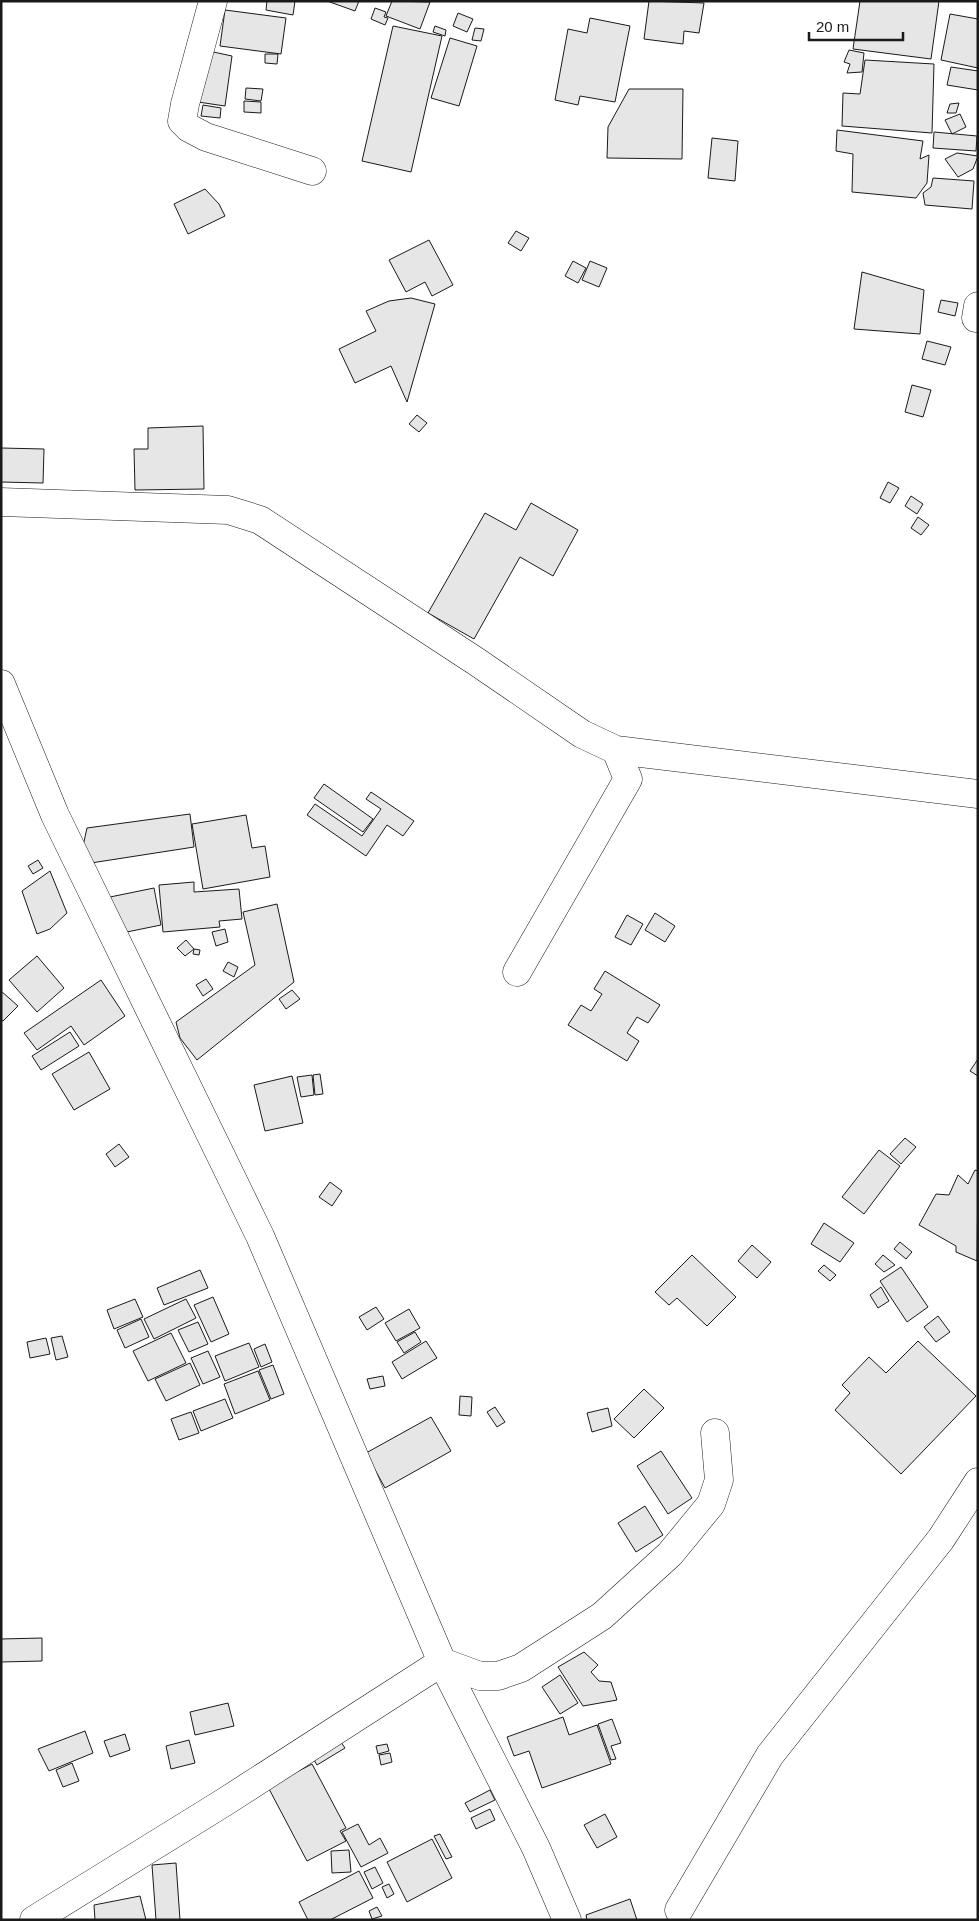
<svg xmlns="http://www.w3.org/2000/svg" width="979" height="1921" font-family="Helvetica,sans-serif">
<rect width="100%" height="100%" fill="#fff"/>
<path fill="#e6e6e6" stroke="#1a1a1a" d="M 267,1 L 295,1 L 293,15 L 266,10 Z
M 327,1 L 359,1 L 355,11 Z
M 392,1 L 430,2 L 420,29 L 386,16 Z
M 649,1 L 704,3 L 699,33 L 684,31 L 683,44 L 644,39 Z
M 860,1 L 939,1 L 931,59 L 853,49 Z
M 375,8 L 386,12 L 384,17 L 388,18 L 385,25 L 371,19 Z
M 225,10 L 286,18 L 281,54 L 220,46 Z
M 458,13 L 473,19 L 467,32 L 453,26 Z
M 950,14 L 978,19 L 978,68 L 941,60 Z
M 590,18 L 630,26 L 615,102 L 580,96 L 578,105 L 555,100 L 568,29 L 587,33 Z
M 393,26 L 442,36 L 411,172 L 362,161 Z
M 435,26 L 446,30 L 445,36 L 433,32 Z
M 475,28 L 484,29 L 481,41 L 472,40 Z
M 450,38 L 477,46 L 459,106 L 431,98 Z
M 204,50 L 232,56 L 225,106 L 198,102 Z
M 849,50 L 864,53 L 862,72 L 847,73 L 850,64 L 844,62 Z
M 265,54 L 278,54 L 277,64 L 265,63 Z
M 865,60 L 934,64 L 932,133 L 842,126 L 843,93 L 860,94 Z
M 951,67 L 978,71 L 978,90 L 947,85 Z
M 246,88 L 263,89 L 261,101 L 245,99 Z
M 629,89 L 683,89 L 682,159 L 607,158 L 608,127 Z
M 244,101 L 261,102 L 261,113 L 244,112 Z
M 959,103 L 956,113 L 947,113 L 950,104 Z
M 203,105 L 221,108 L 220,118 L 201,116 Z
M 960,114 L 966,127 L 952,134 L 945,120 Z
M 837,130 L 923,141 L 920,159 L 929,155 L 927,183 L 916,198 L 852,192 L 853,154 L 836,151 Z
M 934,132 L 977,136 L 976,151 L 933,148 Z
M 712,138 L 738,141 L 735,181 L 708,178 Z
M 957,153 L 978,156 L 973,169 L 958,177 L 945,159 Z
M 933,178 L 974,181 L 972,209 L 925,205 L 923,193 L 931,187 Z
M 205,189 L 219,204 L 225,216 L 188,234 L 174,204 Z
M 516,231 L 529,238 L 521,251 L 508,243 Z
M 429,240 L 453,285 L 432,296 L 425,282 L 406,292 L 389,260 Z
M 573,261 L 586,268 L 578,283 L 565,276 Z
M 590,261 L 607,268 L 599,287 L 582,280 Z
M 862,272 L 924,290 L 920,334 L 854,329 Z
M 411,298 L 435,304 L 407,402 L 391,366 L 355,383 L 339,349 L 376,331 L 366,311 L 389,301 Z
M 941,300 L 958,303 L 955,316 L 938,312 Z
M 927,341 L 951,347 L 945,365 L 922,359 Z
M 912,385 L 931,390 L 923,417 L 905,412 Z
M 417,415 L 427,423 L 419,432 L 409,424 Z
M 203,426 L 204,489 L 135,490 L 134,449 L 148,449 L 148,428 Z
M 1,448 L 44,449 L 43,483 L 1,482 Z
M 888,482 L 899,488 L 890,503 L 880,498 Z
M 911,496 L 923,504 L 917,514 L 905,506 Z
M 531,503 L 578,530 L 553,576 L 520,557 L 474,639 L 428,613 L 485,513 L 516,530 Z
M 918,517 L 929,525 L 921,535 L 911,528 Z
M 324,784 L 373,819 L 363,832 L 314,798 Z
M 371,792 L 414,821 L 403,836 L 387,825 L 366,856 L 307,815 L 315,804 L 362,836 L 381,809 L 366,799 Z
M 190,814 L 194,847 L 91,863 L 83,846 L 87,828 Z
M 246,815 L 252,848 L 265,846 L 270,877 L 203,889 L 192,824 Z
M 38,860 L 43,868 L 33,874 L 28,866 Z
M 50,871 L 67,913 L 50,929 L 37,934 L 22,891 Z
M 194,882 L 194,892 L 239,889 L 242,919 L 219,921 L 220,927 L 163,932 L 159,885 Z
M 154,888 L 161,925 L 117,934 L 110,897 Z
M 277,904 L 294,982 L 197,1060 L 180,1038 L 176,1022 L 255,965 L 243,912 Z
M 655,913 L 675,926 L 665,942 L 645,930 Z
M 627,915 L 643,924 L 631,945 L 615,937 Z
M 225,929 L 228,942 L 216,946 L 212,932 Z
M 186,940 L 194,949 L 185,956 L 177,948 Z
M 194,949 L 200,950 L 199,955 L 193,954 Z
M 37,956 L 64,988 L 37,1012 L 9,980 Z
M 228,962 L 238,967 L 234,977 L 223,971 Z
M 605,971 L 660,1005 L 648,1023 L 637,1017 L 627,1033 L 639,1041 L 627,1061 L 568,1025 L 581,1005 L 591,1011 L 602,994 L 594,989 Z
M 206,979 L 213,989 L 203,996 L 196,985 Z
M 101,980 L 125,1016 L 84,1045 L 71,1026 L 37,1050 L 24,1033 Z
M 292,990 L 300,999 L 286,1009 L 279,999 Z
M 1,991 L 18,1006 L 3,1021 L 1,1020 Z
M 70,1032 L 79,1046 L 41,1070 L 32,1056 Z
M 89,1052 L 110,1089 L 74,1110 L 52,1074 Z
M 978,1059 L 978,1076 L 970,1071 Z
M 320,1074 L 323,1094 L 315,1095 L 313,1075 Z
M 312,1075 L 314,1095 L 301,1097 L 297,1077 Z
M 292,1076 L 303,1123 L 265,1131 L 254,1085 Z
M 905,1138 L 916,1147 L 901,1164 L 890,1154 Z
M 119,1144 L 129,1157 L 115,1167 L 106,1154 Z
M 879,1150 L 900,1166 L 864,1214 L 842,1197 Z
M 975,1170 L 978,1171 L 977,1261 L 956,1252 L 956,1246 L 919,1225 L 936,1194 L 949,1195 L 958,1175 L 968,1184 Z
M 330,1182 L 342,1191 L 332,1206 L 319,1197 Z
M 824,1223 L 854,1243 L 840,1262 L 811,1244 Z
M 900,1242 L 912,1252 L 906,1259 L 894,1249 Z
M 752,1245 L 771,1262 L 757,1278 L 738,1261 Z
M 692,1255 L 736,1297 L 707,1326 L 677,1298 L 669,1305 L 655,1292 Z
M 883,1255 L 895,1265 L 884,1272 L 875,1264 Z
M 824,1265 L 836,1275 L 830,1281 L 818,1271 Z
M 901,1267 L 928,1307 L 907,1322 L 880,1281 Z
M 200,1270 L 208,1288 L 164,1305 L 157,1288 Z
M 881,1287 L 889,1301 L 878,1308 L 870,1295 Z
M 213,1297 L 229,1334 L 211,1342 L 194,1305 Z
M 135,1299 L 143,1317 L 114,1329 L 107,1310 Z
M 186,1299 L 196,1318 L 154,1339 L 144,1319 Z
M 376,1307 L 384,1319 L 367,1330 L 359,1317 Z
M 409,1309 L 420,1328 L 396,1341 L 385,1323 Z
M 938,1316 L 950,1332 L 936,1342 L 924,1327 Z
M 141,1319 L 149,1337 L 125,1348 L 117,1330 Z
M 198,1322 L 208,1344 L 189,1352 L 178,1330 Z
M 415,1332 L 421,1342 L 404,1353 L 397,1342 Z
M 171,1333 L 186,1363 L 148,1381 L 133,1351 Z
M 62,1336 L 68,1357 L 56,1360 L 51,1338 Z
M 46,1338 L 50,1354 L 30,1358 L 27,1342 Z
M 426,1341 L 437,1358 L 402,1379 L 392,1362 Z
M 918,1341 L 976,1396 L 901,1474 L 835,1410 L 850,1393 L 842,1385 L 869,1357 L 886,1373 Z
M 249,1343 L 259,1367 L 225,1381 L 215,1356 Z
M 265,1344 L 272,1362 L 261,1367 L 254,1349 Z
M 208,1351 L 220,1377 L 203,1384 L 191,1358 Z
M 190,1363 L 200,1385 L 166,1401 L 155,1379 Z
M 273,1365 L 284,1394 L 271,1399 L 259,1370 Z
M 258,1371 L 270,1400 L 235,1414 L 224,1384 Z
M 383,1376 L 385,1386 L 370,1389 L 367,1379 Z
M 644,1389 L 664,1408 L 634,1438 L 614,1419 Z
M 460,1396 L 472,1397 L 471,1416 L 459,1415 Z
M 225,1399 L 233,1418 L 201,1431 L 193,1411 Z
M 495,1407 L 505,1422 L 497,1427 L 487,1412 Z
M 608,1408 L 612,1426 L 592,1432 L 587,1413 Z
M 191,1412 L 199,1433 L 179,1440 L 171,1419 Z
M 431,1417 L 451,1451 L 385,1488 L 366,1453 Z
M 661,1451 L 692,1498 L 668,1514 L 637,1466 Z
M 645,1506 L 663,1535 L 636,1552 L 618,1523 Z
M 42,1638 L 42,1661 L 1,1662 L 1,1639 Z
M 584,1652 L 598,1665 L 591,1672 L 599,1681 L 611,1682 L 617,1700 L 583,1706 L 558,1667 Z
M 560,1675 L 578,1703 L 560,1714 L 542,1687 Z
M 228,1703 L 234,1726 L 195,1735 L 190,1712 Z
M 563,1717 L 569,1735 L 597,1725 L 611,1764 L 542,1788 L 529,1751 L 514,1756 L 507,1737 Z
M 612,1719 L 621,1743 L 611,1746 L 616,1759 L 611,1760 L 598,1724 Z
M 85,1731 L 93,1753 L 49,1771 L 38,1749 Z
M 125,1734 L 130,1750 L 110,1757 L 104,1741 Z
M 336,1735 L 345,1748 L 317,1765 L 309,1752 Z
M 189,1740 L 195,1763 L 171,1769 L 166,1746 Z
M 387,1744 L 389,1751 L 378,1754 L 376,1746 Z
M 390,1753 L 392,1762 L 381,1765 L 379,1755 Z
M 72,1763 L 79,1781 L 63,1787 L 56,1770 Z
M 312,1764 L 346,1828 L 340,1831 L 346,1841 L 307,1861 L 268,1787 Z
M 490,1790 L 495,1800 L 470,1812 L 465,1803 Z
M 490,1809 L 495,1820 L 476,1829 L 471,1818 Z
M 605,1814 L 617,1837 L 597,1848 L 584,1825 Z
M 358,1824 L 369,1845 L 380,1838 L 388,1853 L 361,1867 L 342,1832 Z
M 440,1834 L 452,1857 L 446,1859 L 434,1836 Z
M 432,1839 L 452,1878 L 407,1902 L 387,1862 Z
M 349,1850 L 351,1872 L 332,1873 L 331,1851 Z
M 176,1863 L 180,1920 L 156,1920 L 152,1865 Z
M 375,1867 L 383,1883 L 372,1889 L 364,1872 Z
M 359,1871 L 373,1898 L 330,1920 L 308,1920 L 299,1902 Z
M 389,1884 L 394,1894 L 387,1898 L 382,1887 Z
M 140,1896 L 146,1920 L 95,1920 L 94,1905 Z
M 630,1899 L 637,1920 L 587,1920 L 586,1915 Z
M 377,1907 L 382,1916 L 372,1919 L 369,1911 Z"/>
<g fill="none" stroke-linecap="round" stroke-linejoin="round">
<g stroke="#1a1a1a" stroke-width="29">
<path id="street" d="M 213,1 L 185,104 L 182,121 L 189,128 L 206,137 L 312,171
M 976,318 L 978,306
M 1,502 L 228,510 L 260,520 L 477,662 L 582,734 L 616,750 L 978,794
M 1,684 L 55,815 L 260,1236 L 442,1662 L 536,1848 L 567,1920
M 517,972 L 628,779 L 616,750
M 679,1910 L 770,1755 L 941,1539 L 978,1482
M 34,1920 L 223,1803 L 442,1662 L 480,1676 L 498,1676 L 521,1668 L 602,1616 L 670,1554 L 711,1504 L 719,1480 L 715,1433"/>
</g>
<use href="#street" stroke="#fff" stroke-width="28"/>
</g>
<rect width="979" height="1921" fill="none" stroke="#1a1a1a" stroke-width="5"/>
<path d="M809 32v8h94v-8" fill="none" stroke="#1a1a1a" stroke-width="2.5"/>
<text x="816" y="32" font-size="15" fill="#1a1a1a" stroke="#ffffff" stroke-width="4" paint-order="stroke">20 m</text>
</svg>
